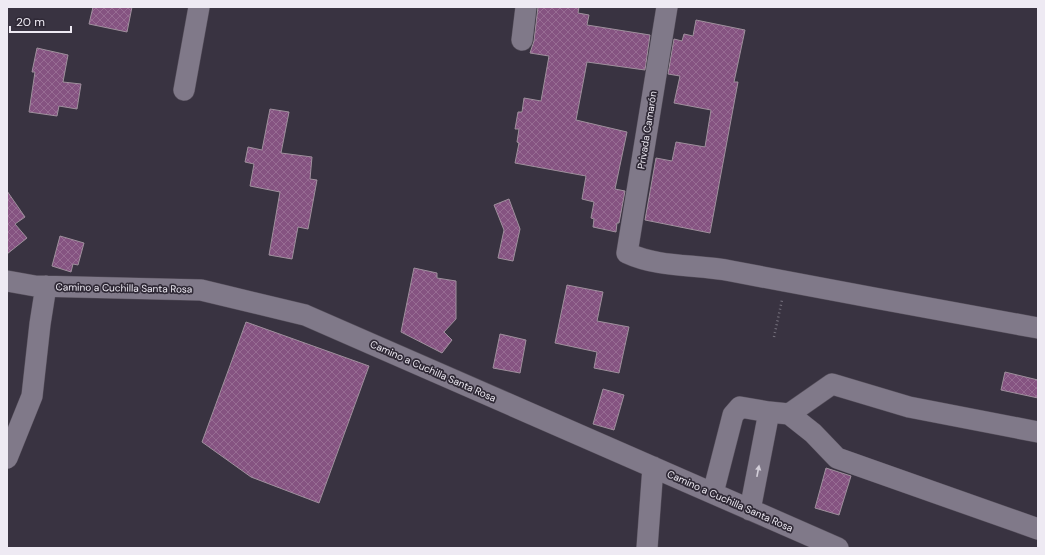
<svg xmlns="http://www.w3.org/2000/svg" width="1045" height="555" font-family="'DM Sans',sans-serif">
<defs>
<pattern id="building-cross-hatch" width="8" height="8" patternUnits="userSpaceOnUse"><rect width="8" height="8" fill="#855381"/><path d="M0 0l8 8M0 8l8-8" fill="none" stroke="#976c93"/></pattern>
</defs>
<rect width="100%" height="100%" fill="#393341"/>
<path fill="url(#building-cross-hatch)" stroke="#9f909d" d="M 93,7 L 132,7 L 127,32 L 89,24 Z
M 538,7 L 579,7 L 578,13 L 589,15 L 587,25 L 650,35 L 645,70 L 587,62 L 576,120 L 627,132 L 615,189 L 625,191 L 619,223 L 617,223 L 616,232 L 593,227 L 594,219 L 591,218 L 594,202 L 582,199 L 586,176 L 515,163 L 519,143 L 517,142 L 519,129 L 515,129 L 518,112 L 522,112 L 524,98 L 541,101 L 549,56 L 530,53 L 534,41 Z
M 696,20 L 745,30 L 734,82 L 738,82 L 710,233 L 645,220 L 656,158 L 672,161 L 676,142 L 705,147 L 711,110 L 674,103 L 680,76 L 668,74 L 674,39 L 682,41 L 684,34 L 693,36 Z
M 37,48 L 68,55 L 63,82 L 81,84 L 77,109 L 59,106 L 57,116 L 29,112 L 35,72 L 32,72 Z
M 270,109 L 289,112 L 281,153 L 312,157 L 310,179 L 317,180 L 308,229 L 298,227 L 292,259 L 269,255 L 280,192 L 250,186 L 254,164 L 245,162 L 248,147 L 262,150 Z
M 7,191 L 25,217 L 15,224 L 27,238 L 7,254 Z
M 509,199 L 520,229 L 513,261 L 498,258 L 504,230 L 494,205 Z
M 60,236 L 84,243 L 78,265 L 73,264 L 71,272 L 52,266 Z
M 414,268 L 437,273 L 437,278 L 456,281 L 456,319 L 444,332 L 452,340 L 442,353 L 401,332 Z
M 567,285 L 603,292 L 597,321 L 629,327 L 619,373 L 594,368 L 597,352 L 555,343 Z
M 246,322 L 369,366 L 319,503 L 251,477 L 202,442 Z
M 500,334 L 526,340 L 520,373 L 493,368 Z
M 1005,372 L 1038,380 L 1038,398 L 1001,390 Z
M 603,389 L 624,395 L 614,430 L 593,424 Z
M 826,468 L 851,476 L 839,515 L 815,508 Z"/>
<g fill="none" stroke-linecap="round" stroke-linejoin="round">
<g stroke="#56505c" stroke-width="22">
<path id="minor" d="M 667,7 L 627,253 C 659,268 696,264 731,271 C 833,290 936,310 1038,328
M 522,40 L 526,7
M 184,90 L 199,7
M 7,281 L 35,286 L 201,290 L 305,315 L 838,548
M 769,412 L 789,414 L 813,433 L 837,458 L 1038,529
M 789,414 L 832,384 L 909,407 L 1038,432
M 7,458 L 32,396 L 40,324 L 46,286
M 713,493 L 733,415 L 740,407 L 769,412 L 750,510
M 647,548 L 653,467"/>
</g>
<path stroke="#76717d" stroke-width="2.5" stroke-dasharray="1 3" stroke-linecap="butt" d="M 774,337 L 782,300"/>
<use href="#minor" stroke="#807989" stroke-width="21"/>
</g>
<defs><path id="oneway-solid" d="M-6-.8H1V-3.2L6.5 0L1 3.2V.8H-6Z"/></defs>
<use fill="#d2ced8" href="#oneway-solid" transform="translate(758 471) rotate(-79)"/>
<g text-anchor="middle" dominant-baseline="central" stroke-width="3.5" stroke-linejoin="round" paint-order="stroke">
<g font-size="10" fill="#eeeaf3" stroke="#2f2936">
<text transform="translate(647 130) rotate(-81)">Privada Camarón</text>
<text transform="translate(124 288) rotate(1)">Camino a Cuchilla Santa Rosa</text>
<text transform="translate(433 371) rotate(24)">Camino a Cuchilla Santa Rosa</text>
<text transform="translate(730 501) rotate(24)">Camino a Cuchilla Santa Rosa</text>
</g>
</g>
<rect width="1045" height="555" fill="none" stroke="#eeeaf3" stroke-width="16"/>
<path d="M10 26v6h61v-6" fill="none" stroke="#eeeaf3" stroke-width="2"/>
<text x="16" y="26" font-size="12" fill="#eeeaf3" stroke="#2f2936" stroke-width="3" paint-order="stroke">20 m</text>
</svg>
